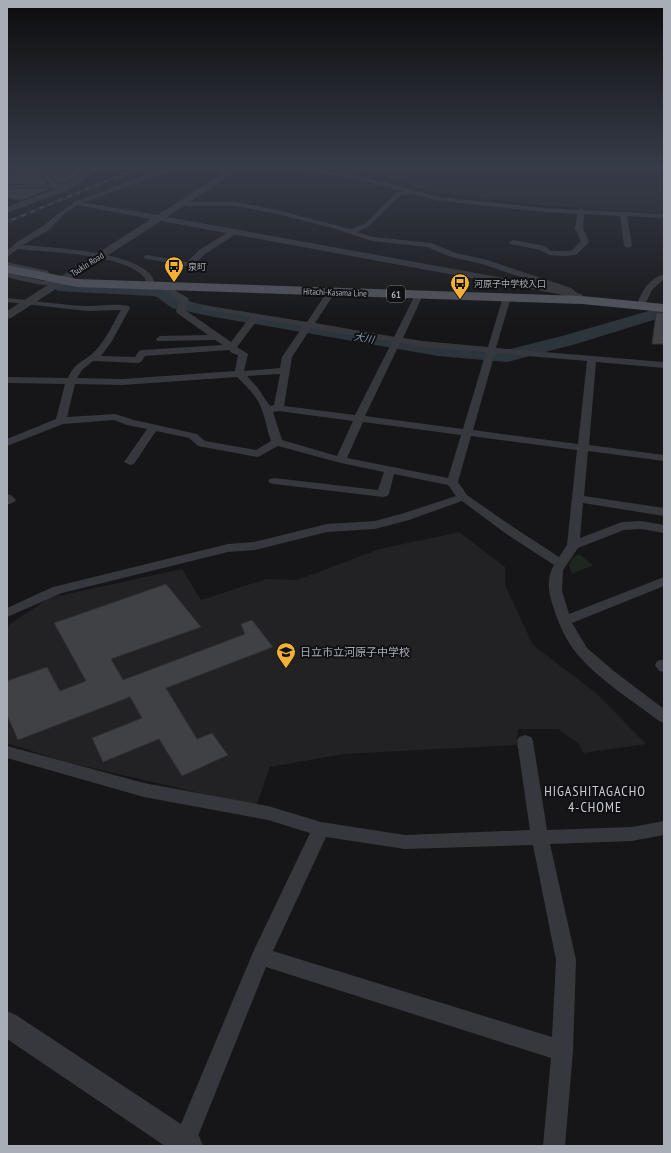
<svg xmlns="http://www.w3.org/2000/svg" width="671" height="1153" font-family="'PT Sans Narrow','Noto Sans JP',sans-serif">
<rect width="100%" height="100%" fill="#161618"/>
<path fill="#222225" d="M 308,165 L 664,165 L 664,213 L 541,205 L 433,192 L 389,178 Z
M 459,532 L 505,567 L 505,585 L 533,645 L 596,693 L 646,744 L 583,753 L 579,744 L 558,729 L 518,729 L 517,745 L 344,754 L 270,767 L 256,806 L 62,761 L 7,743 L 7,626 L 49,598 L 182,569 L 201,600 L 266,579 L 297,580 L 380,549 Z"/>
<path fill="#1e261f" d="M 579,554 L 593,565 L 572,574 C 567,563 569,560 579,554 Z"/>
<path fill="#2c353c" d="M 129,289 L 162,290 L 181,302 L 179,306 L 168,301 L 158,293 L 128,291 Z
M 189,304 L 197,307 L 251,317 L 249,320 L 192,310 L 186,308 Z"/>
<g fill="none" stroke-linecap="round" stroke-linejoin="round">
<path fill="#2c353c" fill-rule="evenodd" d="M 63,282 L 153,286 L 169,289 L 184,300 L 209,306 L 438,344 L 507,350 L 562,336 L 659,308 L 664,309 L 664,319 L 660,318 L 576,344 L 507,362 L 438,356 L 209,316 L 172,308 L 157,297 L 153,296 L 57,291 L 55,287 L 57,283 Z"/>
</g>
<path fill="#404145" stroke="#303034" d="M 78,167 L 88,168 L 65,183 L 58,183 L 48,171 L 60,170 L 62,175 Z
M 36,170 L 47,183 L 7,184 L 7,172 Z
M 39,188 L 50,189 L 21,200 L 7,198 L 7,190 Z
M 656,313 L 664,313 L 664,344 L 652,344 Z
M 166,584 L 201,627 L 111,659 L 123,680 L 245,634 L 241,624 L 252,620 L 273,647 L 166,688 L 197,739 L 212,733 L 228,755 L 182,776 L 159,739 L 103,762 L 92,738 L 142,718 L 130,697 L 18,740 L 7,715 L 7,681 L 47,667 L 60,691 L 86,681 L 54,623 Z"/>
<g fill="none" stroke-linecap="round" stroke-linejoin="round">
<path fill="#37383d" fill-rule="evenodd" d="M 21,165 L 41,165 L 57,184 L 68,185 L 71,187 L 68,189 L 39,187 L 7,189 L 7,185 L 50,184 L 37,168 L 24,167 Z
M 178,165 L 187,165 L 79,204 L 64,214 L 49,230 L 23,245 C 55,248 128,251 150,274 C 153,277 154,281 155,285 L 154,287 L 148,287 C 146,283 146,279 143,276 C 122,254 48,252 18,249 L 7,257 L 7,251 L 17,242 L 43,226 L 60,212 L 75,202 L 130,181 Z
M 204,165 L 213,165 L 212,166 L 228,171 L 233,167 L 227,165 L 238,165 L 239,168 L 229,175 L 204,167 Z
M 284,165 L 297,165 L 361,176 L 439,197 L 544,208 L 578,210 L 581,208 L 584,210 L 664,214 L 664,218 L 627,216 L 632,246 L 628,248 L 624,246 L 620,216 L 584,214 L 583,229 L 589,241 L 588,243 L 576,255 L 565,256 L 549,255 L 540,250 L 510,244 L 509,242 L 513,240 L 545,246 L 551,251 L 571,251 L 581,241 L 575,229 L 577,214 L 544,212 L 439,201 L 412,194 L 400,196 L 369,226 L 357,232 L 373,237 L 431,243 L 456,253 L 487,260 L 571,288 L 581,296 L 577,298 L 565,292 L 482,264 L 451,257 L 427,247 L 372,241 L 332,228 L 273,213 L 235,206 L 179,206 L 176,204 L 179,202 L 235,202 L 273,209 L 350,229 L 365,224 L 396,193 L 403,191 L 360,180 L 287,167 Z
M 232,230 L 235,230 L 239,232 L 205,254 L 192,267 L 147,259 L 143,257 L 147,255 L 187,262 L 199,250 Z
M 7,262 L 48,271 L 49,273 L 45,275 L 7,266 Z
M 7,273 L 44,281 L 60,279 L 64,281 C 52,291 21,280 7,277 Z
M 664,274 L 664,279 L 652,290 L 644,307 L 638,307 L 637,305 C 641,291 650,278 664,274 Z
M 164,283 L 170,283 L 173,289 L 188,298 L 189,300 L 185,310 L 231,342 L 250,317 L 202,309 L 201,307 L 202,305 L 307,322 L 329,289 L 332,289 L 336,291 L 315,323 L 394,337 L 415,295 L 419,293 L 423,295 L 403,338 L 422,341 L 488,347 L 503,297 L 507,295 L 511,297 L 496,348 L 664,362 L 664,368 L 596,362 L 589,445 L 664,455 L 664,461 L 588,451 L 584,496 L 664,508 L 664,516 L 583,503 L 580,538 L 622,522 L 641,521 L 664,525 L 664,533 L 641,529 L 624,530 L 578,548 L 563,570 L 562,591 L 569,614 L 664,577 L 664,586 L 572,623 L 587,648 L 615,672 L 664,709 L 664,723 L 659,721 C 632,700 600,681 578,655 C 566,642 557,620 552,603 C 548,591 547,576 554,565 L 505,533 L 462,501 L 409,520 L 375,529 L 327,532 L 255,550 L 228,552 L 62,593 L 7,617 L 7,608 L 53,587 L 228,544 L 254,542 L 327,524 L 375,521 L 401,514 L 456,496 L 448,485 L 394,474 L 389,494 L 387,496 L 383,497 L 274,484 L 270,483 L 268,481 L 270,479 L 274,478 L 378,490 L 384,472 L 341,463 L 278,446 L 258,457 L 198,446 L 189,438 L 156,431 L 134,464 L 130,465 L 124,462 L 147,429 L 127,425 L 114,420 L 63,424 L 7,446 L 7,439 L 56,419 L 65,384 L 7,383 L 7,377 L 68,378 C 76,360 85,362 96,350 C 107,338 113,323 121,310 L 87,311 L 7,302 L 7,298 C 33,300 59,305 85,306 C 100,306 114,303 129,306 L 130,308 L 112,341 L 101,356 L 135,357 L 139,351 L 142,350 L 223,345 L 215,340 L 157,341 L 156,339 L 160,336 L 208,335 L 177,313 L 176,311 L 180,301 L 166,292 L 163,285 ZM 258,319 L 303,326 L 282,357 L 280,368 L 244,371 L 248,354 L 237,347 ZM 311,328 L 392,342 L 355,415 L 284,406 L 292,357 ZM 400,343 L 422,347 L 486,352 L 463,429 L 365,416 ZM 229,350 L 232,353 L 238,355 L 235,371 L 123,379 L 77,378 L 82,370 L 93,361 L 138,363 L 141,362 L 145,356 ZM 495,353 L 587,361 L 578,444 L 473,430 ZM 280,374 L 274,405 L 270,406 L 257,387 L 247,376 ZM 237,377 C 246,386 258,397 262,410 C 266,420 267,431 271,441 L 256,450 L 205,441 L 197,434 L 134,420 L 115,414 L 67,417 L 75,384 L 123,385 ZM 279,411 L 353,421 L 337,456 L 282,440 L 273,412 ZM 363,422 L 461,435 L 448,478 L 347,458 ZM 471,436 L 577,450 L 567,545 L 559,557 L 513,527 L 467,495 L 458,482 Z
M 7,494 L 11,495 L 16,500 L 14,502 L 7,505 Z
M 664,659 L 664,672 L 659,671 L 655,665 L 657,661 Z
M 525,735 L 531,737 L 533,741 L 547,830 L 632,827 L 664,821 L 664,835 L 632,841 L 550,844 L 576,960 L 573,1051 L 565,1146 L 543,1146 L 551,1058 L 266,967 L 194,1146 L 174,1146 L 173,1143 L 254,950 L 310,833 L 268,820 L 144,797 L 7,758 L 7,746 L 144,783 L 268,806 L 321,822 L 405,835 L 530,830 L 517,741 L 519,737 ZM 326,837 L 405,849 L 533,845 L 556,960 L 552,1037 L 273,951 Z"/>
<path fill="#37383d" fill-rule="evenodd" d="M 96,165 L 105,165 L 71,189 L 7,213 L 7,207 L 65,185 Z
M 226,171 L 229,171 L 233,173 L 167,217 L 559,288 L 581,294 L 587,300 L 582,303 L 573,298 L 558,294 L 161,221 L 11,318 L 7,319 L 7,311 L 151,219 L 77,205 L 74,205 L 73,203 L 74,201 L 158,215 Z
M 7,1011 L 16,1015 L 199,1136 L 203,1146 L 165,1146 L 7,1039 Z"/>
<path fill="#53555c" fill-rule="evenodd" d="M 7,265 L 77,279 L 582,296 L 664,304 L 664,312 L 582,304 L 77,287 L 7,273 Z"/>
<g stroke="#4a4c52" stroke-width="2.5">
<path id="rail" d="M 7,222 L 145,165"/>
</g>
<use href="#rail" stroke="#111113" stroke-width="1.5" stroke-dasharray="5" stroke-linecap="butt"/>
</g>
<linearGradient id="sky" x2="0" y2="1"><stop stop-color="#0c0c0d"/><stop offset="0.51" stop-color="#363c48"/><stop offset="1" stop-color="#363c48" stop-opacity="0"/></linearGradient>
<rect width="671" height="326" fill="url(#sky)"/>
<defs>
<g id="bus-pin" transform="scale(1)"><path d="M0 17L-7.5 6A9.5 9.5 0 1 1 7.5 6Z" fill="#f2b134" stroke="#111113"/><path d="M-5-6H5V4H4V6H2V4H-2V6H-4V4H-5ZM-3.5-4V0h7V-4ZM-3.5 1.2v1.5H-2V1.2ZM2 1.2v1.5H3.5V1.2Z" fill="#111"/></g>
<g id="school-pin" transform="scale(1)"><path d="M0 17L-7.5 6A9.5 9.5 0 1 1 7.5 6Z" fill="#f2b134" stroke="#111113"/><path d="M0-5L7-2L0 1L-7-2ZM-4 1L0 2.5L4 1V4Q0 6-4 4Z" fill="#111"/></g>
</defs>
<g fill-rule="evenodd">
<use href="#bus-pin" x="174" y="266"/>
<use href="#bus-pin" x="460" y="283"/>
<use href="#school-pin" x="286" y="652"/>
</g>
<g text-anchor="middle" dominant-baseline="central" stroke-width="4" stroke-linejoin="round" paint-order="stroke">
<g font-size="9" fill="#a8adb8" stroke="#111113">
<text transform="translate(87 264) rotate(-32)">Tsukin Road</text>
<text transform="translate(335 292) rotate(2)">Hitachi-Kasama Line</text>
</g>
<g font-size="9" fill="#a8adb8" stroke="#111113" text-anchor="start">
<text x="188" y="266">泉町</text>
<text x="474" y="283">河原子中学校入口</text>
</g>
<rect fill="#111113" stroke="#7b7e86" stroke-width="1" x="387" y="286" width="18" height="16" rx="3"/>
<g font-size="10" font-weight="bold" fill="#a8adb8">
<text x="396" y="294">61</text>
</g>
<g font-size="10" font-style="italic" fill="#7f9bb3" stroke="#111113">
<text transform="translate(364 338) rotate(10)">大川</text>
</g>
<g font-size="11" fill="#a8adb8" stroke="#111113" text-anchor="start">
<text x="300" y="652">日立市立河原子中学校</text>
</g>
<g font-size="14" letter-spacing="1" fill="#c9ccd4" stroke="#111113">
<text x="595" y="791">HIGASHITAGACHO<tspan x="595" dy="16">4-CHOME</tspan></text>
</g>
</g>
<rect width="671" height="1153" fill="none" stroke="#a8adb8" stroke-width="16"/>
</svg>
